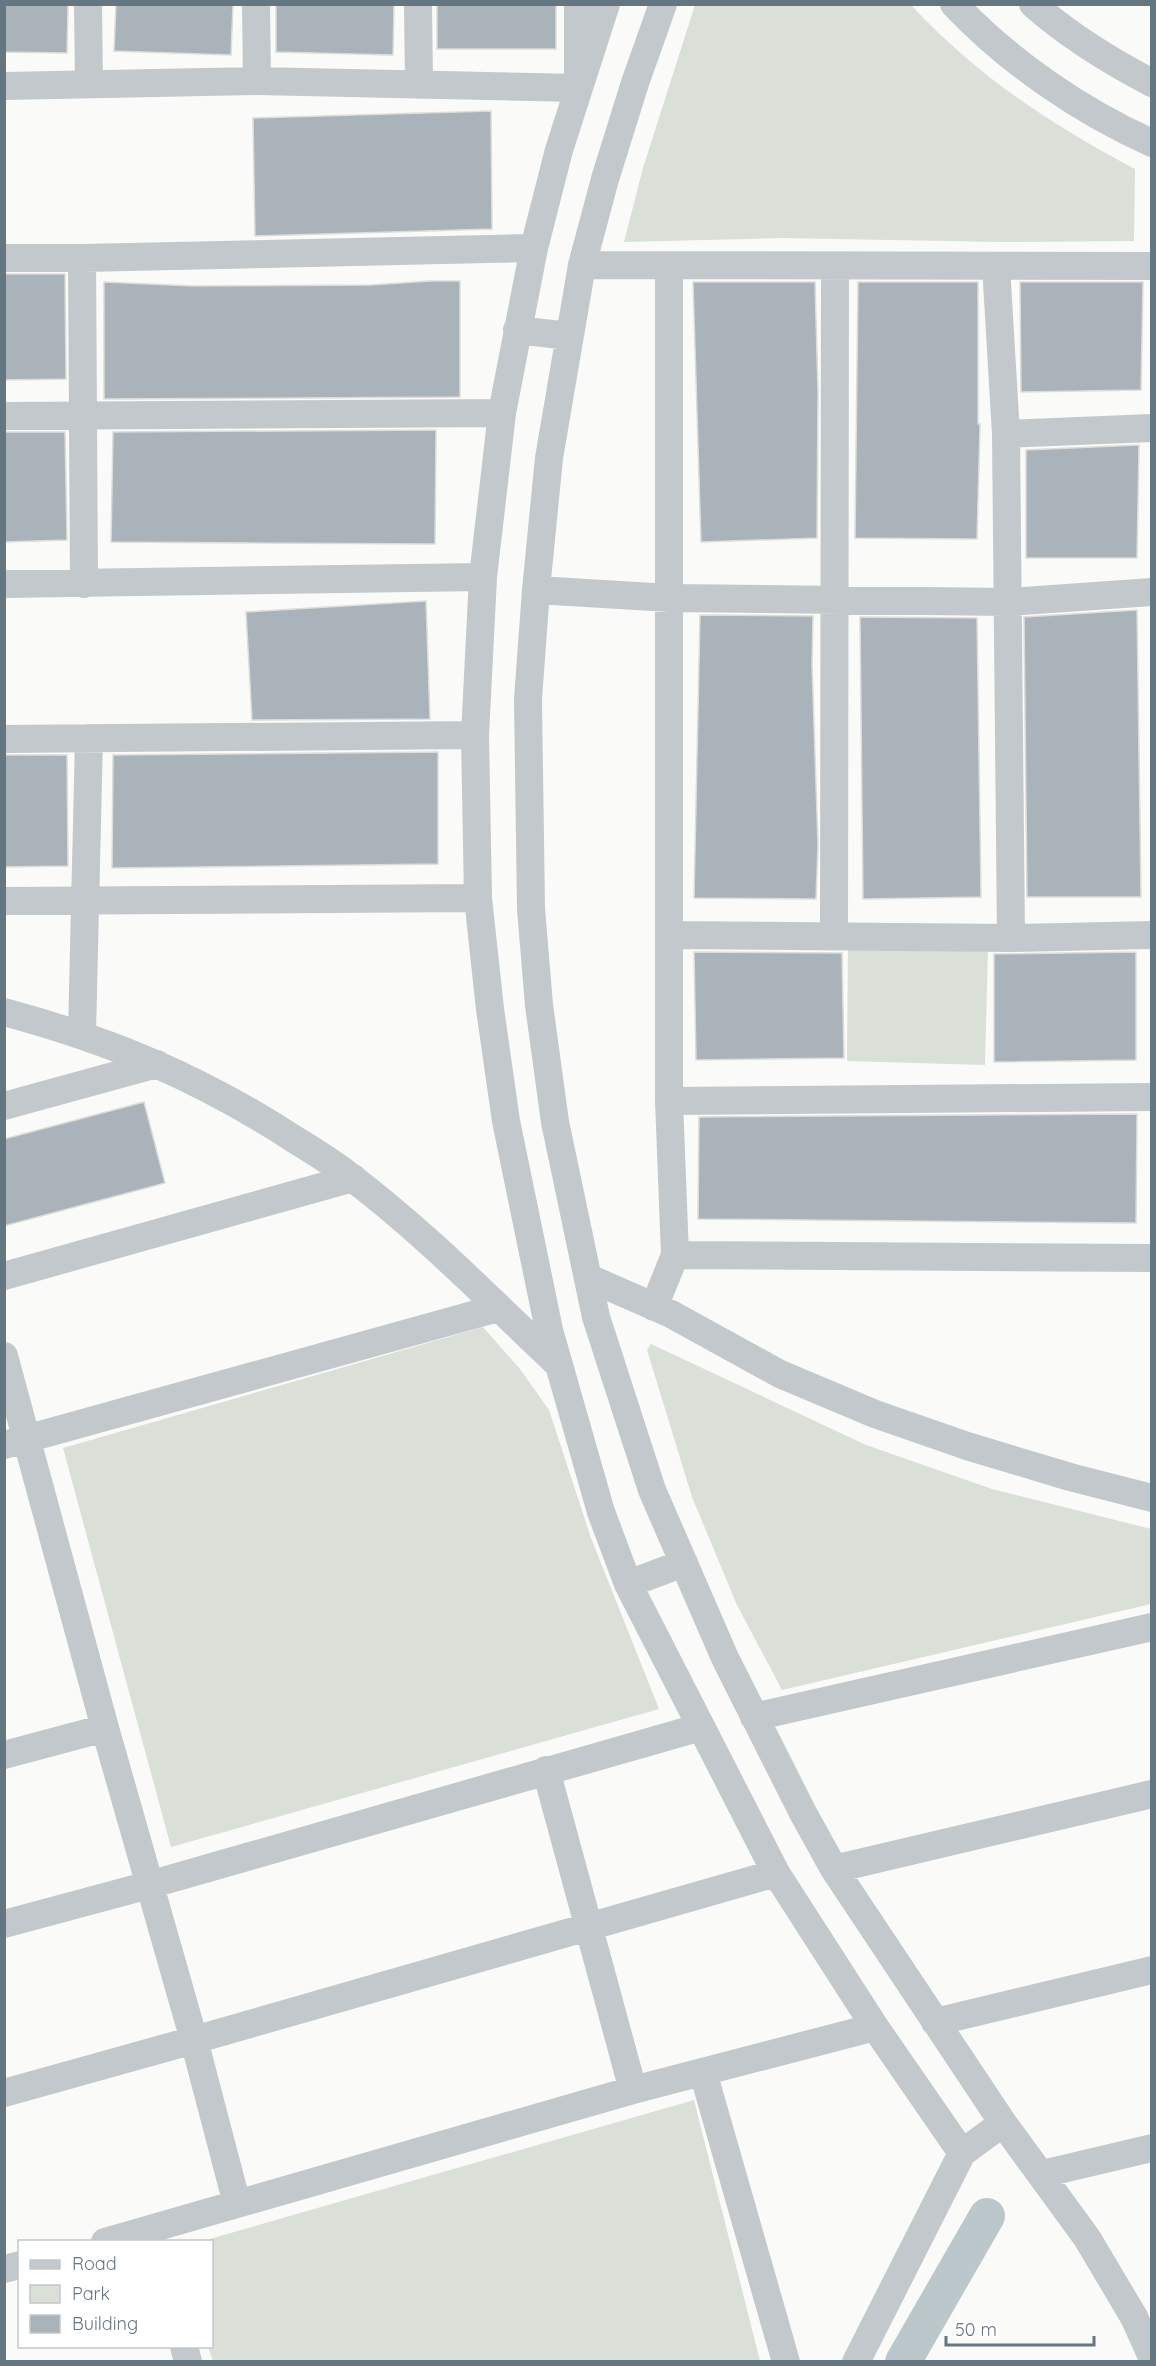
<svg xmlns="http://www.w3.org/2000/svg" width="1156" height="2366" font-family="Quicksand,sans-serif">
<rect width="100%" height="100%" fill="#fafaf8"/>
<path fill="#dadfd7" d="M 695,5 L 911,5 C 977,76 1050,124 1135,169 L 1134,241 L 1002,242 L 781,238 L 624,242 L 643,168 Z
M 988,947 L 985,1065 L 847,1061 L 848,949 Z
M 483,1327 L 520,1369 L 549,1410 L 591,1538 L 659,1709 L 171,1847 L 63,1448 Z
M 651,1344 L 866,1445 L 992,1489 L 1151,1529 L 1151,1604 L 782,1690 L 737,1605 L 692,1497 L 647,1350 Z
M 694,2100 L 760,2361 L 213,2361 L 208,2347 L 212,2346 L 212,2242 L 203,2241 Z"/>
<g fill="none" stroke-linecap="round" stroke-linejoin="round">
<path stroke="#bbc7cb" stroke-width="36" d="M 903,2362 L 987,2216"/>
</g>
<path fill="#aab3b9" stroke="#dcdcda" stroke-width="1.5" d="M 4,4 L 68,4 L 67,53 L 4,52 Z
M 116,4 L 233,4 L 231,55 L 114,51 Z
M 276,4 L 394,4 L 393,55 L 276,52 Z
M 437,4 L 556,4 L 556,49 L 437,49 Z
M 491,111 L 492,229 L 255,236 L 253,118 Z
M 4,274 L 65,274 L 66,379 L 4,380 Z
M 430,281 L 460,281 L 460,397 L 104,399 L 104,282 L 193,286 L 371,285 Z
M 693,282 L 815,282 L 818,392 L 817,538 L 701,542 Z
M 858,282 L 978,282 L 978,424 L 980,424 L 977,539 L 855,538 Z
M 1020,282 L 1143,282 L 1141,390 L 1021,392 Z
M 436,430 L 435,544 L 111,542 L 113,432 Z
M 4,432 L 65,432 L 67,540 L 4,542 Z
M 1139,445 L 1137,558 L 1026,558 L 1026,450 Z
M 426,601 L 430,719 L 252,720 L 246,612 Z
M 1137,610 L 1141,897 L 1027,897 L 1024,617 Z
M 700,615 L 813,616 L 812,664 L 818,845 L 816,899 L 694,898 Z
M 860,617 L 977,618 L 981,897 L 863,899 Z
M 438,752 L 438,864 L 112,868 L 113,755 Z
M 4,755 L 67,755 L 68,866 L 4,867 Z
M 694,952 L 842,953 L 844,1058 L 696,1060 Z
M 1136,952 L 1136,1060 L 994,1062 L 994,954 Z
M 144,1102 L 165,1183 L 4,1226 L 4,1139 Z
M 1137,1114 L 1136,1223 L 698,1219 L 699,1117 Z"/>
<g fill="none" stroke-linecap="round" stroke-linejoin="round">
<path stroke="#c3c8cc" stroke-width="28" d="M 88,4 L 89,84
M 256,4 L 257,81
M 418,4 L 419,85
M 606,4 L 559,150 L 534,248 L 502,413 L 483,577 L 475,735 L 478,898 L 490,1009 L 506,1121 L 549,1330 L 601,1512 L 628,1584 L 776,1873 L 875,2027 L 962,2153
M 663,4 L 635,83 L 605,179 L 582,265 L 549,458 L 536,590 L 528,699 L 531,909 L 539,1005 L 555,1122 L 596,1317 L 652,1490 L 725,1658 L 803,1813 L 834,1869 L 1003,2123 L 1087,2238 L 1134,2317 L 1152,2357
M 954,4 C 1008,61 1080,111 1152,143
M 1033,4 C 1069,36 1110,61 1152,83
M 4,86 L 257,81 L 578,88 L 578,4
M 4,258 L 82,258 L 534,248
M 82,258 L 84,584
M 582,265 L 1152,266
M 996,266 L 1006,434 L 1011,938
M 517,330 L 569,336
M 4,416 L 502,413
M 1006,434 L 1152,428
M 4,584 L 483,577
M 536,590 L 670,598 L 1008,602 L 1152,592
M 4,739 L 475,735
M 4,901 L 478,898
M 669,935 L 1011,938 L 1152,935
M 834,936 L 835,266
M 4,1012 C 112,1041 200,1078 294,1139 C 312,1150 330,1161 347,1174 C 423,1231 490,1300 559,1365
M 82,1034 L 89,738
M 669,1101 L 1152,1097
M 4,1106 L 157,1064
M 675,1255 L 1152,1258
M 4,1276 L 353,1178
M 589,1278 L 671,1314 L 780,1374 L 875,1414 L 967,1446 L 1070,1477 L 1152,1498
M 654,1307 L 675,1255 L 669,1101 L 669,267
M 4,1356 L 105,1728 L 194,2040 L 237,2204
M 4,1445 L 498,1308
M 628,1584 L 684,1563
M 754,1717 L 1152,1627
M 4,1755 L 105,1728
M 546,1770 L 633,2090
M 834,1869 L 1152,1794
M 4,1924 L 149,1885 L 701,1727
M 935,2022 L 1152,1970
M 703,2072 L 786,2362
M 4,2093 L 194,2040 L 776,1873
M 1042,2174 L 1152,2148
M 105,2242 L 633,2090 L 875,2027
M 4,2269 L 20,2265
M 184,2346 L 188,2362
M 856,2362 L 962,2153 L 1003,2123"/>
</g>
<rect width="1156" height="2366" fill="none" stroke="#657683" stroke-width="12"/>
<rect x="18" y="2240" width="195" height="108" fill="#ffffff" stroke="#c1c8cd" stroke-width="1.5"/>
<rect x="30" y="2260" width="30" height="9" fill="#c3c8cc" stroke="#c1c8cd" stroke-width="1.5"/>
<text x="72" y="2270" font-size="18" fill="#657683">Road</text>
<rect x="30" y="2285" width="30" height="18" fill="#dadfd7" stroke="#c1c8cd" stroke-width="1.5"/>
<text x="72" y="2300" font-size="18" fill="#657683">Park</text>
<rect x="30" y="2315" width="30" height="18" fill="#aab3b9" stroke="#c1c8cd" stroke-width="1.5"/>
<text x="72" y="2330" font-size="18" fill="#657683">Building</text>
<path d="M946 2336v9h148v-9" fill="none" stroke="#657683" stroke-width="3"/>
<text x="955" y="2336" font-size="18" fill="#657683" stroke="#ffffff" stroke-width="4.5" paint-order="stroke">50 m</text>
</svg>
